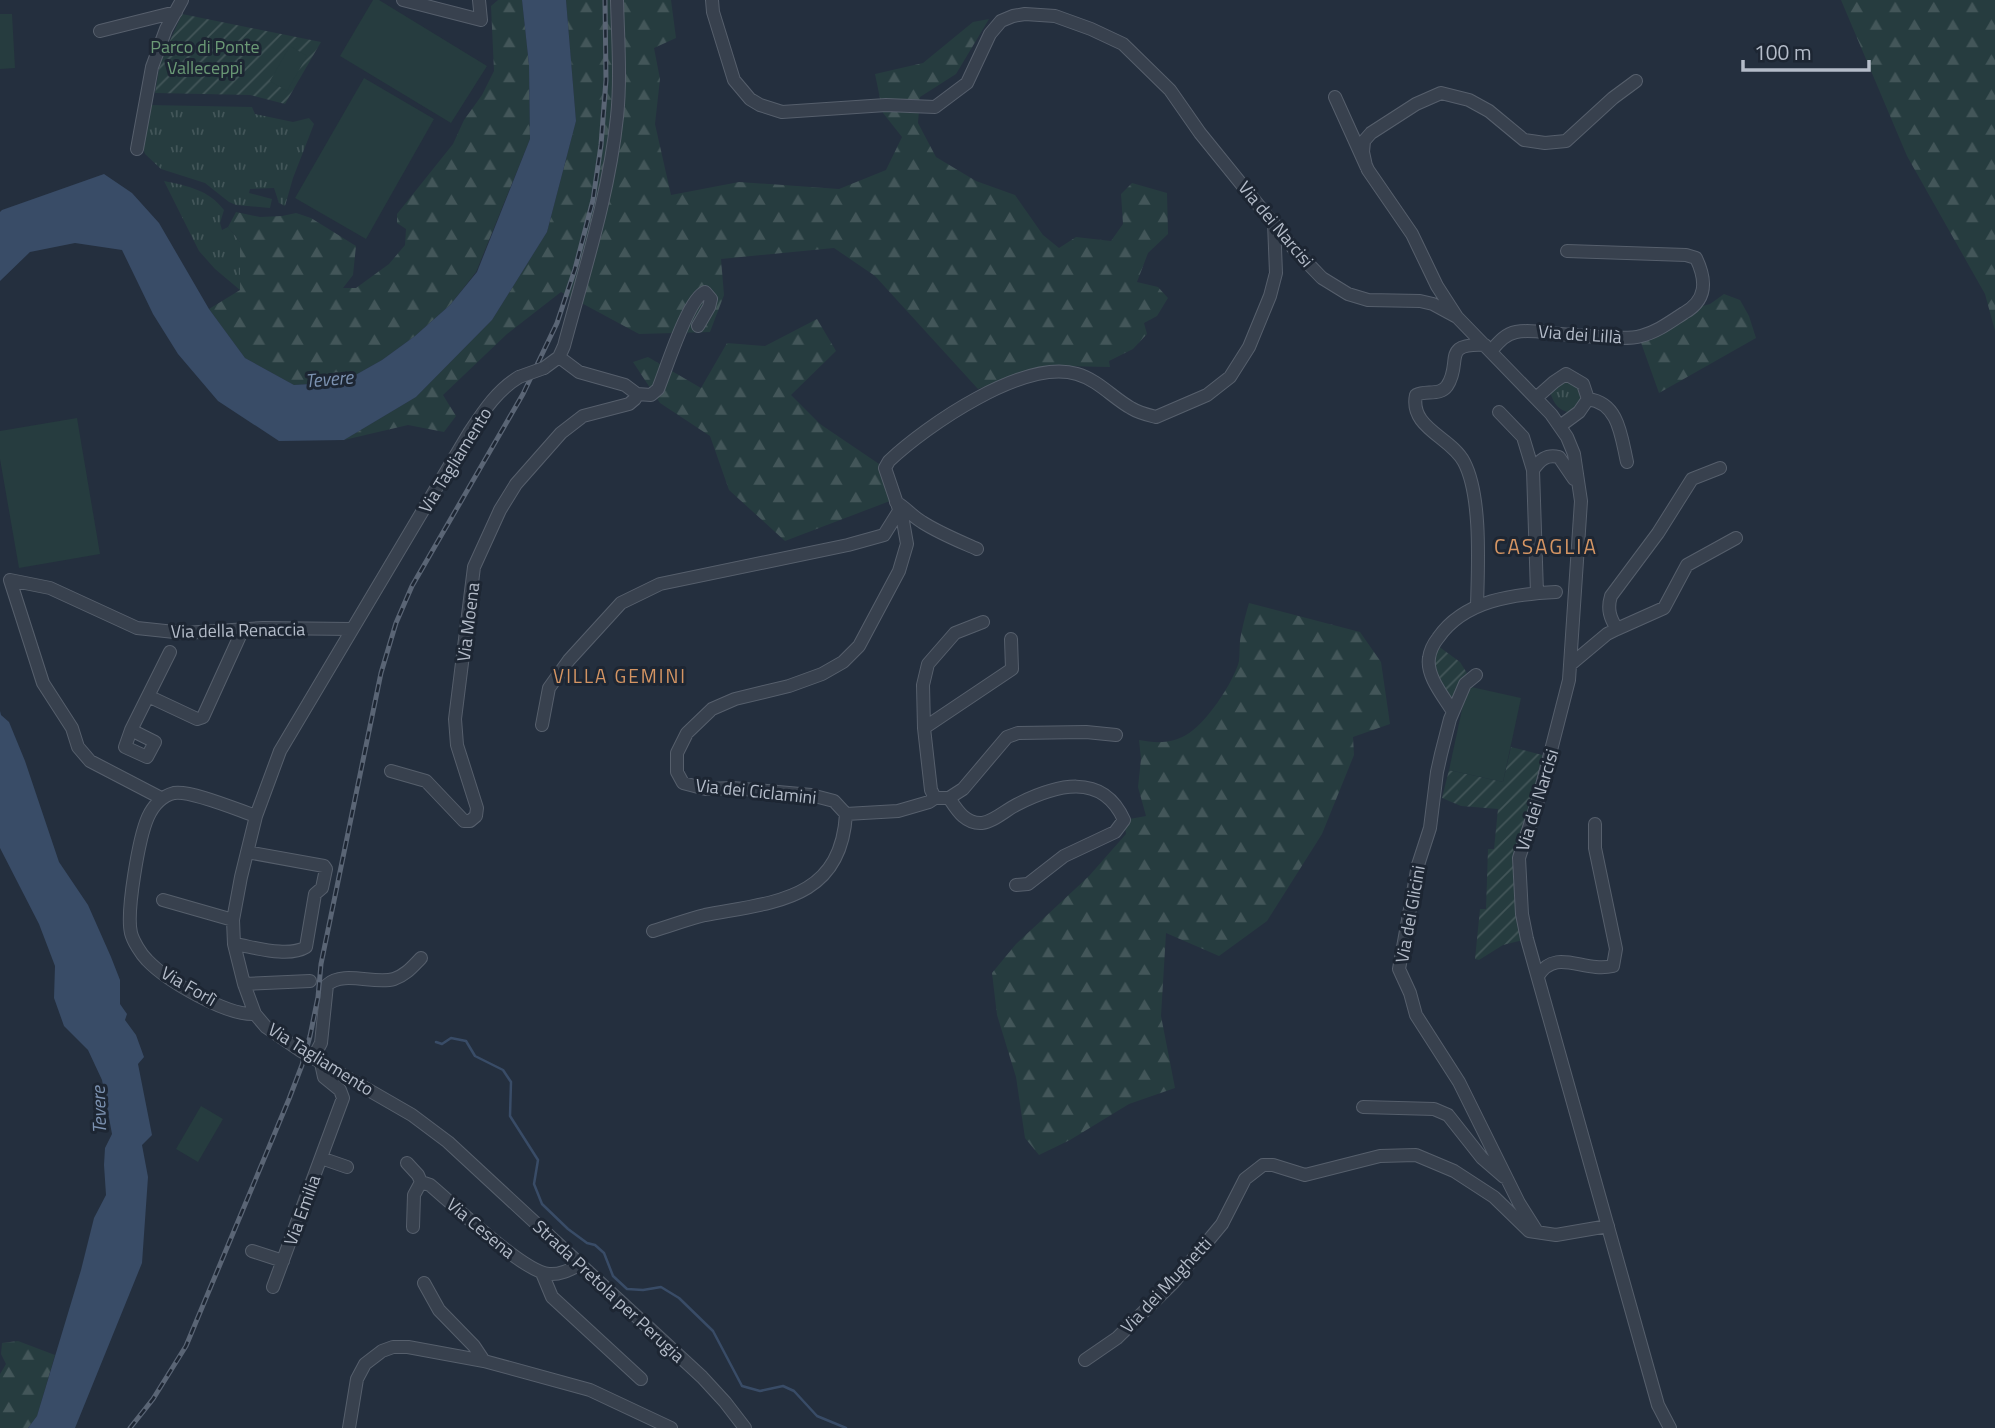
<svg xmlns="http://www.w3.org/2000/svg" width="1995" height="1428" font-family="'Titillium Web',sans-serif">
<defs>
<pattern id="forest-firs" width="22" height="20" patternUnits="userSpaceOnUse" patternTransform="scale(1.75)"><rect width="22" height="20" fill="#263c3f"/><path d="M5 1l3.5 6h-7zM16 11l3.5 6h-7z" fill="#435659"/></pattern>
<pattern id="park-tufts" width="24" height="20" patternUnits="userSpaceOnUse" patternTransform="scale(1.75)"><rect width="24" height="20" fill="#263c3f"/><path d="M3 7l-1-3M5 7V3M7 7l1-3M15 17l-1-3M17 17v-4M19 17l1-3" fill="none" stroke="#435659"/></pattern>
<pattern id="garden-furrows" width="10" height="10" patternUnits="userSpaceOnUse" patternTransform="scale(1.75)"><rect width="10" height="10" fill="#263c3f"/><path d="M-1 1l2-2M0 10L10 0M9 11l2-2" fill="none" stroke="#435659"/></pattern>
</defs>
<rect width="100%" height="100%" fill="#242f3e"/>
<path fill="url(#forest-firs)" d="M 498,0 L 522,0 L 529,65 L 530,139 L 476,272 L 450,305 L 415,336 L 382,360 L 343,382 L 294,385 L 245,358 L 209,309 L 240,290 L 240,242 L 228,227 L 236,212 L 260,217 L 282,216 L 296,213 L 311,218 L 356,246 L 353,275 L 343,288 L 356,288 L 389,264 L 405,245 L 406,229 L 397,223 L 397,214 L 453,144 L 464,120 L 482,95 L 494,71 L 491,6 Z
M 566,0 L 671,0 L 676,38 L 654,48 L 660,79 L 655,124 L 671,195 L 739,182 L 839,189 L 886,170 L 902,137 L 883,113 L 875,74 L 923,63 L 973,22 L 989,19 L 956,74 L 920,97 L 918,123 L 936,157 L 976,181 L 1015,195 L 1043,235 L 1059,248 L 1076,237 L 1111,241 L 1123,224 L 1121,194 L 1132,183 L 1167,193 L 1168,234 L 1148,253 L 1137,282 L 1158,287 L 1168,298 L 1157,316 L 1144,323 L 1147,334 L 1133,349 L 1109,361 L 1110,367 L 1060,366 L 1019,375 L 978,389 L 875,276 L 834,248 L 721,259 L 724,295 L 710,332 L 639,334 L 561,292 L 507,334 L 443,395 L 456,416 L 444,432 L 408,425 L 344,440 L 416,397 L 492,320 L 547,232 L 576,121 Z
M 1841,0 L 1995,0 L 1995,331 L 1985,294 L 1907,156 Z
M 1724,294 L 1740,300 L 1749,316 L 1756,338 L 1659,393 L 1639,337 L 1692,309 L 1710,304 Z
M 817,319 L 836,351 L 791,395 L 820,424 L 885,468 L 890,501 L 785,541 L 729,490 L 710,436 L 660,403 L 633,362 L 648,357 L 701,388 L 727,343 L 765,346 Z
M 1249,603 L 1360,632 L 1381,662 L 1390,724 L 1353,737 L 1354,755 L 1322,834 L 1267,921 L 1219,956 L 1166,933 L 1161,1016 L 1175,1088 L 1129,1104 L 1070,1140 L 1039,1155 L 1025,1138 L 1016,1077 L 997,1015 L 992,973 L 1016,944 L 1089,876 L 1126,834 L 1124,820 L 1146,816 L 1138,787 L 1141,759 L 1139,740 C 1155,743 1171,744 1186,735 C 1205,725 1234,682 1239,661 C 1240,653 1239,643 1241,635 C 1243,624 1246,613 1249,603 Z
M 18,1341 L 55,1355 L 37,1416 L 28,1428 L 0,1428 L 0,1374 L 6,1364 L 1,1354 L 2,1343 Z"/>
<path fill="url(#park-tufts)" d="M 148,105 L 252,107 L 255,114 L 293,122 L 309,118 L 314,124 L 293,178 L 285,206 L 279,203 L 274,188 L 250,189 L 249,193 L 272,199 L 270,208 L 236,205 L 229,202 L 205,183 L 161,169 L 145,154 L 142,145 Z
M 164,181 C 188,186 209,190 224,210 L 220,223 L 222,230 L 228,227 L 240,242 L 240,290 L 215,269 L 199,251 Z
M 1567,378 L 1576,382 L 1584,399 L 1571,413 C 1558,410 1554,404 1550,392 Z"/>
<path fill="url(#garden-furrows)" d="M 182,14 L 321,42 L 285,104 L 250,95 L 155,93 L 160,63 Z
M 1434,643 L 1460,662 L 1470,678 L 1453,712 L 1431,675 Z
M 1511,747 L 1546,756 L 1519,858 L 1527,939 L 1503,945 L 1479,960 L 1475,959 L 1480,909 L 1486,909 L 1488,849 L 1494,849 L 1498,809 L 1461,806 L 1442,798 L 1449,770 L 1503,782 Z"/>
<path fill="#263c3f" d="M 373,0 L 379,0 L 487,66 L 451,123 L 340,56 Z
M 0,14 L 12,14 L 15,68 L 0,69 Z
M 290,46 L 307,56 L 287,91 L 270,81 Z
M 364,78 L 434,119 L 366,239 L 295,198 Z
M 77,418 L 100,554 L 19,568 L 0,459 L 0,431 Z
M 1467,686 L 1521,698 L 1503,782 L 1449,770 Z
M 201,1106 L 223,1119 L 198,1162 L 176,1149 Z"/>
<path fill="#394c67" d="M 522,0 L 566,0 L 576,121 L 547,232 L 492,320 L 416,397 L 344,440 L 279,441 L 218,401 L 178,354 L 153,314 L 122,250 L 75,243 L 30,252 L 0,281 L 0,212 L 2,210 L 104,174 L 132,193 L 159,223 L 209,309 L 245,358 L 294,385 L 343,382 L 382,360 L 415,336 L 450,305 L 477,272 L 530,139 L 529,65 Z
M 0,711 L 1,715 L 9,722 L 25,761 L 59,862 L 88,905 L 111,957 L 120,980 L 120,1004 L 127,1014 L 125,1020 L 136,1035 L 144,1057 L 138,1064 L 152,1135 L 142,1145 L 148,1177 L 142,1263 L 75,1428 L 28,1428 L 37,1416 L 81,1270 L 94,1218 L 106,1195 L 104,1165 L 105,1148 L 112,1134 L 102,1080 L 88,1050 L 64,1026 L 54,998 L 55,966 L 39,924 L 0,848 Z"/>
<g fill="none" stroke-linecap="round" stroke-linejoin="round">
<path stroke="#394c67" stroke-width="2.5" d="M 436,1042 L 442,1044 L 451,1038 L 466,1041 L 475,1056 L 503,1070 L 511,1082 L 510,1116 L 538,1160 L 534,1184 L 542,1204 L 568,1229 L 587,1243 L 595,1245 L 604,1253 L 613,1276 L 627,1289 L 643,1290 L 661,1287 L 679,1298 L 713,1331 L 742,1386 L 760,1391 L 783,1386 L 794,1391 L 817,1416 L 846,1428"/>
<g stroke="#565f6c" stroke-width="14">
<path id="minor" d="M 403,0 L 481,20 L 479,0
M 712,0 L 713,12 L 734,80 L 750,99 L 760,105 L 782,112 L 886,105 L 935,107 L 967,83 L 990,34 L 1001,21 L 1013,16 L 1025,14 L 1055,16 L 1091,29 L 1123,44 L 1170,90 L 1200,133 L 1294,249 L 1322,278 L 1348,294 L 1368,300 L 1420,301 L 1433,304 L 1457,317 L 1551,414 L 1567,437 L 1574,454 L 1581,501 L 1569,680 L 1539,797 L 1519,858 L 1522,914 L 1527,939 L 1658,1405 L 1670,1428
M 100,31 L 176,12
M 1335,97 L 1368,170 L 1412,234 L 1437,286 L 1457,317
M 137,149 L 152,67 L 166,29 L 182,0
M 1366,166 L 1363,152 L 1364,141 L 1371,133 L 1416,104 L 1441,93 L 1469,100 L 1489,111 L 1524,140 L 1545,143 L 1566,141 L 1613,98 L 1636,81
M 1491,351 C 1498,343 1505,334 1516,332 C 1531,329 1545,333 1560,334 C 1578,335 1625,341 1641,336 C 1657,332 1670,322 1684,313 C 1707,300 1707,281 1696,258 L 1686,255 L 1567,251
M 544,368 L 559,357 L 564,346 C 584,271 609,195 617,117 C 621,79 618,39 617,0
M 519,377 C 497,390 483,412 469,433 L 280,751 L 256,816 L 241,877 L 233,920 L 234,944 L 244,984 L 255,1014 L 266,1027 L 301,1051 L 412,1115 L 448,1142 L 702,1377 L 725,1402 L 745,1428
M 637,394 L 651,395 L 658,389 C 666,370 688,298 705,292 L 711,299 L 709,307 L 698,326
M 1536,398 L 1554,382 L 1566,374 L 1583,384 L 1588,399 L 1579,412 L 1560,426
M 1588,399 C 1619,403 1621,436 1627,462
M 1499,412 L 1523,437 L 1533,470 L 1537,593
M 1533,470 C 1540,460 1546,454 1559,457 L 1574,479
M 896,502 C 906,508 912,516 922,522 C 939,533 959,541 977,549
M 1477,606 C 1478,567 1482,496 1464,462 C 1451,437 1409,428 1416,395 C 1426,390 1440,396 1447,386 C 1463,362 1440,343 1485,345
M 1617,629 L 1664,608 L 1687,565 L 1736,538
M 1570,665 L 1607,634 L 1617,629 C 1610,618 1607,609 1611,596 L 1658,533 L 1692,479 L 1720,468
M 1476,675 L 1465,684 L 1450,719 L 1441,754 L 1437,772 L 1430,828 L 1418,865 L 1399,969 L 1410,993 L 1416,1015 L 1459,1082 L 1519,1203 L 1536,1230
M 148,696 L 197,719 L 203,717 L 243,629
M 1453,712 C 1444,697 1426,676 1429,658 C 1430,651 1434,643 1438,638 C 1464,600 1514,594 1556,592
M 542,725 L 549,688 L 569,660 L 621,603 L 660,584 L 848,545 L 884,535 L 899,511
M 924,728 L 923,685 L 928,664 L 955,633 L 983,622
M 131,730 L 170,652
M 131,730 L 155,742 L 147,757 L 125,747 Z
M 391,771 L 426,781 L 464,821 L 470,821 L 476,816 L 477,808 L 457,745 L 455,719 L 474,567 L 500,510 L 516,484 L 561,433 L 583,416 L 629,404 L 635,399 L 637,394 L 625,385 L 579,372 L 559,357
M 161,798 L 90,761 L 78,747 L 72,728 L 43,683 L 10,580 L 50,588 L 137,628 L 184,633 L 263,628 L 351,629
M 935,798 L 931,790 L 924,728 L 1012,669 L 1011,639
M 949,798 C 957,810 965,824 982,823 C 993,822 1006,810 1016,805 C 1055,785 1102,771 1124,820 L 1115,832 L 1064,856 L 1028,884 L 1016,885
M 846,814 L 898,811 L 929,802 L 935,798 L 949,798 L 963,789 L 1007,737 L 1018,733 L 1086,732 L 1116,735
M 163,900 L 233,920
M 653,931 C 670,926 688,919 705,915 C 773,902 841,901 846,814 L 834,801 L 811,795 L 733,788 L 706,789 L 683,783 L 677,772 L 677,753 L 687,733 L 712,709 L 735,699 L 789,686 L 822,674 L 843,662 L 859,646 L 899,571 L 907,544 L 903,521 L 885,468 L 889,461 C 926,426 1024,358 1077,374 C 1098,380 1113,398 1131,408 C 1139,413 1148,415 1156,417 L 1207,395 L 1230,377 L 1249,347 L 1270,296 L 1276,273 L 1274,223
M 234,944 C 254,947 288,958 306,947 L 315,894 L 322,888 L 326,869 L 324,866 L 247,852
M 1538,976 C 1556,947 1583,973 1613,966 L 1616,949 L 1595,848 L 1595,824
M 244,984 L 310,981
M 255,1014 C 227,1016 167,981 147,960 C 141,954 133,941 131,933 C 126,912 139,837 148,817 C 153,806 162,796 174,793 C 191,790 238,810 256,816
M 313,1058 L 321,1043 L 327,985 C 343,970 375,985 394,979 C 406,975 413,966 421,958
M 1363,1107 L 1434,1109 L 1448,1115 L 1482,1158 L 1504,1177
M 321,1158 L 347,1167
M 407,1163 L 418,1175 L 421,1182 L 430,1185 C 453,1204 523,1272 549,1274 C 561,1275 571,1269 581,1264
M 413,1227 L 414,1195 L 421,1182
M 252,1251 L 283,1261
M 542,1273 L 552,1297 L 641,1379
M 424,1283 L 439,1310 L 474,1346 L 484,1361
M 273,1287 L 343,1098 L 340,1090 L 324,1077 L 321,1063
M 1085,1360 L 1117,1338 L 1173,1283 L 1222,1224 L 1245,1179 L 1263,1165 L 1273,1165 L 1305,1175 L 1380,1156 L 1416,1155 L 1454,1171 L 1494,1197 L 1529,1231 L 1556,1235 L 1608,1226
M 349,1428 L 357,1379 L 365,1364 L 382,1351 L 393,1347 L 408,1347 L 484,1361 L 590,1390 L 671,1428"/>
</g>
<use href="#minor" stroke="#38414e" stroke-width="12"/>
<g stroke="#5a6575" stroke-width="5">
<path id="rail" d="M 130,1428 L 153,1399 L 186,1346 L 289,1099 L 302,1065 L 310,1036 L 318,997 L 321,964 L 381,673 L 396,623 L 412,586 L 523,394 L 557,323 L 575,269 L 593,200 L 601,145 L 606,80 L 605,0"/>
</g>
<use href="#rail" stroke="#1d2633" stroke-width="2.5" stroke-dasharray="8" stroke-linecap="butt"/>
<g stroke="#565f6c" stroke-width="14" stroke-linecap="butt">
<path id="minor-bridge" d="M 519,377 L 544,368"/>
</g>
<use href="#minor-bridge" stroke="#38414e" stroke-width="12"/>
</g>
<g text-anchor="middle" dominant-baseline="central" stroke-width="6" stroke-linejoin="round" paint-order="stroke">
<g font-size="18" fill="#6b9a76" stroke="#1d2633">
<text x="205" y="46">Parco di Ponte<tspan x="205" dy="21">Valleceppi</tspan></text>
</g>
<g font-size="18" fill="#b4bcc9" stroke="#1d2633">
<text transform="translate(1276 224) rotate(50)">Via dei Narcisi</text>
<text transform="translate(1580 334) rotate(4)">Via dei Lillà</text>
<text transform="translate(455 460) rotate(-58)">Via Tagliamento</text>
<text transform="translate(468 622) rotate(-83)">Via Moena</text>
<text transform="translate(238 630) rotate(-1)">Via della Renaccia</text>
<text transform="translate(756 791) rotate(6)">Via dei Ciclamini</text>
<text transform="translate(1537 800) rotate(-73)">Via dei Narcisi</text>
<text transform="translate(1410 914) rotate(-80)">Via dei Glicini</text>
<text transform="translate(189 986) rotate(30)">Via Forlì</text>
<text transform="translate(321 1059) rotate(32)">Via Tagliamento</text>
<text transform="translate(302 1210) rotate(-70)">Via Emilia</text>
<text transform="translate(481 1228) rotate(40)">Via Cesena</text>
<text transform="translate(1166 1285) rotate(-47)">Via dei Mughetti</text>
<text transform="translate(609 1291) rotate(43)">Strada Pretola per Perugia</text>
</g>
<g font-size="19" font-style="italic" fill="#7c92b1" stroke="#1d2633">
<text transform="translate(329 378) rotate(-5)">Tevere</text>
<text transform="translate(98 1110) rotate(-92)">Tevere</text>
</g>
<g font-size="19" letter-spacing="2" fill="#d59563" stroke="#1d2633">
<text x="620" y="675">VILLA GEMINI</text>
</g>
<g font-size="21" letter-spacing="2" fill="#d59563" stroke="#1d2633">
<text x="1546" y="546">CASAGLIA</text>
</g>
</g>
<path d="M1743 60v10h126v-10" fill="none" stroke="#b4bcc9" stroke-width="3.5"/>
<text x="1754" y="60" font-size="21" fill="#b4bcc9" stroke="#1d2633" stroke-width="5" paint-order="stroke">100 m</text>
</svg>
